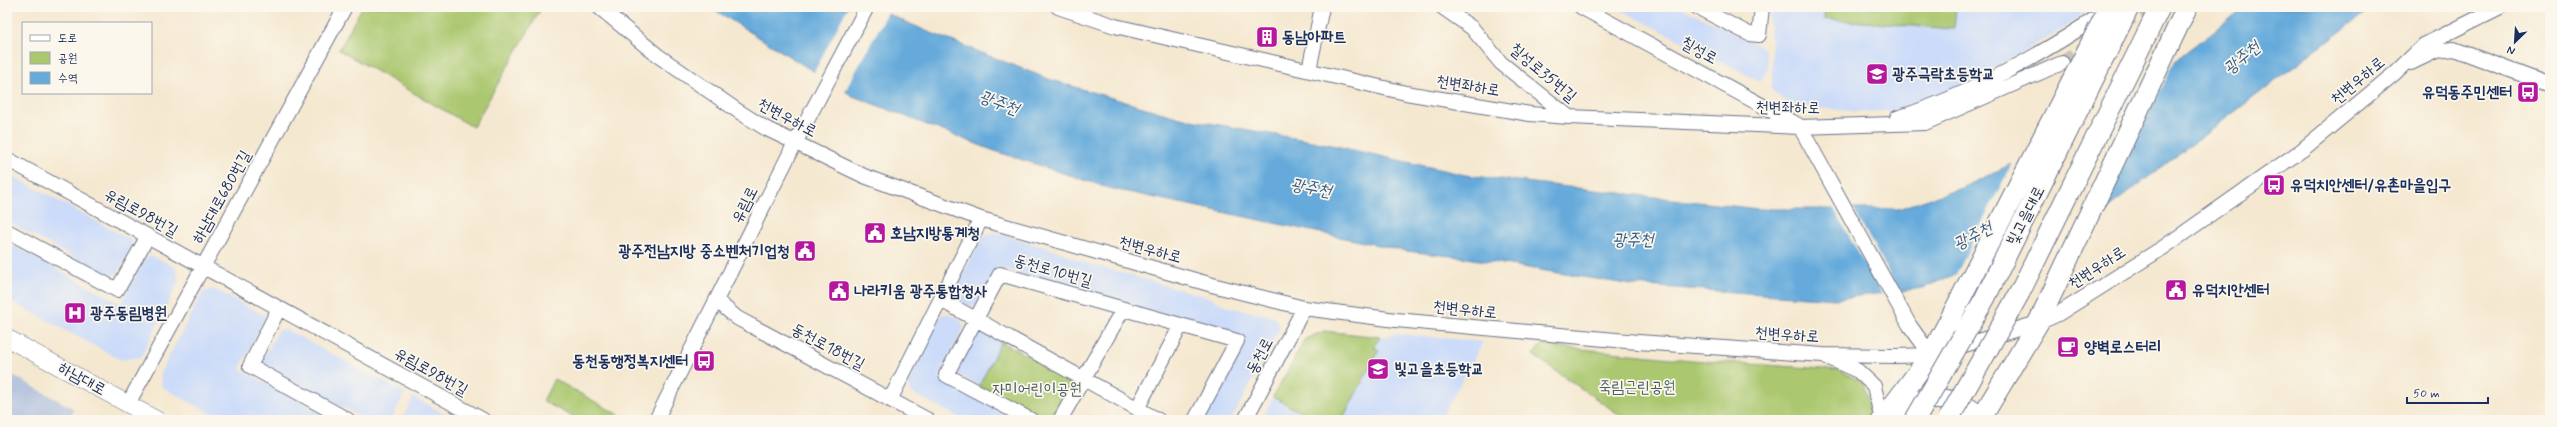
<svg xmlns="http://www.w3.org/2000/svg" width="2557" height="427" font-family="Mynerve,'Poor Story',sans-serif">
<rect width="100%" height="100%" fill="#fbf7ec"/>
<filter id="ink" filterUnits="userSpaceOnUse"><feTurbulence type="fractalNoise" baseFrequency=".025" numOctaves="2"/><feDisplacementMap in="SourceGraphic" scale="8" xChannelSelector="R" yChannelSelector="G"/><feConvolveMatrix kernelMatrix="1 2 1 2 8 2 1 2 1" color-interpolation-filters="sRGB"/></filter>
<filter id="wash" filterUnits="userSpaceOnUse"><feTurbulence type="fractalNoise" baseFrequency=".012" numOctaves="4" result="noise"/><feDisplacementMap in="SourceGraphic" scale="16" xChannelSelector="R" yChannelSelector="G"/><feGaussianBlur stdDeviation="0.9" result="paint"/><feColorMatrix in="noise" values="0 0 0 0 0 0 0 0 0 0 0 0 0 0 0 0 0 1.4 0 .05"/><feComposite in="paint" operator="in"/></filter>
<g filter="url(#wash)">
<rect width="100%" height="100%" fill="#f5e8d0"/>
<path fill="#cbdbf9" d="M 1620,7 L 1680,7 L 1765,49 L 1768,67 L 1761,82 L 1623,11 Z
M 1768,7 L 2086,7 L 2089,9 L 2066,27 L 1944,95 L 1918,104 L 1888,111 L 1861,112 L 1806,107 L 1783,100 L 1772,90 L 1772,52 Z
M 7,173 L 131,240 L 132,246 L 117,274 L 108,276 L 7,221 Z
M 994,232 L 1060,252 L 1083,262 L 1211,298 L 1228,307 L 1272,316 L 1276,320 L 1280,329 L 1231,420 L 1203,420 L 1246,338 L 997,267 L 977,305 L 971,307 L 955,299 L 953,294 L 983,236 Z
M 7,242 L 121,304 L 145,258 L 150,255 L 175,267 L 179,281 L 141,357 L 121,360 L 7,299 Z
M 214,289 L 266,316 L 240,369 L 335,420 L 223,420 L 162,387 L 160,373 L 203,292 Z
M 947,313 L 961,320 L 964,327 L 939,377 L 1020,420 L 964,420 L 910,392 L 908,384 L 941,315 Z
M 285,329 L 405,393 L 391,420 L 367,420 L 267,368 L 263,359 L 278,331 Z
M 979,331 L 1001,342 L 979,386 L 958,374 L 957,367 L 974,332 Z
M 1324,331 L 1380,337 L 1401,334 L 1483,342 L 1440,420 L 1261,420 L 1305,339 Z
M 413,397 L 456,420 L 402,420 Z"/>
<path fill="#b7c5de" d="M 7,372 L 74,409 L 68,420 L 7,420 Z"/>
<path fill="#abc86f" stroke="#637c66" d="M 362,7 L 542,7 L 473,127 L 339,50 Z
M 1825,7 L 1956,7 L 1954,29 L 1824,19 Z
M 1324,331 L 1380,337 L 1374,347 L 1379,350 L 1342,420 L 1315,420 L 1273,397 L 1305,339 Z
M 1001,342 L 1068,377 L 1071,385 L 1053,420 L 1043,420 L 979,386 Z
M 1541,345 L 1691,360 L 1839,370 L 1863,383 L 1867,397 L 1869,420 L 1627,420 L 1533,355 Z
M 554,379 L 628,420 L 572,420 L 573,417 L 543,401 Z"/>
<path fill="#65aadb" stroke="#406c9c" d="M 710,7 L 873,7 L 926,31 L 1051,80 L 1180,118 L 1317,142 L 1465,175 L 1758,209 L 1898,209 L 1962,188 L 2038,151 L 2172,64 L 2244,7 L 2373,7 L 2105,210 L 1923,288 L 1835,299 L 1632,285 L 1461,257 L 1406,251 L 1109,188 L 992,150 L 853,96 Z"/>
<path fill="#f5e8d0" d="M 848,7 L 877,7 L 888,12 L 844,93 L 813,74 Z
M 2176,59 L 2099,215 L 1955,277 L 2013,161 L 2037,149 Z
M 1833,207 L 1852,207 L 1900,293 L 1882,295 Z"/>
</g>
<g filter="url(#ink)">
<g fill="none" stroke-linecap="round" stroke-linejoin="round">
<path stroke="#c9c3b9" stroke-width="14" stroke-dasharray="14 7" stroke-linecap="butt" d="M 2121,25 L 2147,7
M 2062,63 L 2090,45"/>
<g stroke="#677086" stroke-width="16">
<path id="minor" d="M 599,7 L 657,55 L 738,111 L 765,128 L 864,176 L 981,219 L 1216,286 L 1304,308 L 1396,320 L 1638,342 L 1823,355 L 1894,356 L 1931,355 L 2038,323 L 2058,314 L 2164,247 L 2302,150 L 2395,73 L 2424,45 L 2500,7
M 1058,7 L 1115,26 L 1406,93 L 1530,114 L 1569,117 L 1800,127 L 1925,123 L 2062,63
M 1442,7 L 1472,28 L 1501,63 L 1569,117
M 1581,7 L 1798,125
M 1697,7 L 1749,34 L 1759,35 L 1762,7
M 2411,63 L 2436,51 L 2454,49 L 2550,85
M 1309,70 L 1322,7
M 1897,118 C 1971,95 2041,55 2105,12
M 1800,127 L 1910,326 L 1931,355
M 7,159 L 483,420
M 7,231 L 117,290 L 148,236
M 716,300 L 737,318 L 928,420
M 941,300 L 1158,420
M 279,308 L 250,366 L 348,420
M 1827,357 L 1858,371 L 1874,386 L 1882,420
M 890,400 L 981,219
M 128,404 L 345,7
M 1137,409 L 1181,325
M 656,420 L 795,143 L 867,7
M 1031,420 L 946,375 L 1000,274 L 1237,341 L 1195,420
M 1060,420 L 1123,309
M 1245,420 L 1304,308"/>
</g>
<g stroke="#677086" stroke-width="18">
<path id="major" d="M 7,338 L 157,420"/>
</g>
<g stroke="#677086" stroke-width="22">
<path id="highway" d="M 1889,415 C 1916,394 1957,392 1981,419
M 1882,420 L 1931,355 L 1948,323
M 1980,420 L 2038,323 L 2187,7"/>
</g>
<use href="#minor" stroke="#fff" stroke-width="14"/>
<use href="#major" stroke="#fff" stroke-width="17"/>
<use href="#highway" stroke="#fff" stroke-width="20"/>
<g stroke="#677086" stroke-width="22" stroke-linecap="butt">
<path id="highway-bridge" d="M 1948,323 L 2108,10
M 1915,420 L 1985,298 L 2129,7
M 1948,420 L 2020,292 L 2160,7"/>
</g>
<use href="#highway-bridge" stroke="#fff" stroke-width="20"/>
</g>
</g>
<defs>
<g id="building-square" transform="scale(1.15)"><rect x="-9" y="-9" width="18" height="18" rx="4" fill="#b5179e" stroke="#fbf7ec"/><path d="M-4-6H4V6H1V3H-1V6H-4ZM-2.5-4.3h1.7v1.8h-1.7ZM.8-4.3h1.7v1.8H.8ZM-2.5-1h1.7V.8h-1.7ZM.8-1h1.7V.8H.8Z" fill="#fff"/></g>
<g id="school-square" transform="scale(1.15)"><rect x="-9" y="-9" width="18" height="18" rx="4" fill="#b5179e" stroke="#fbf7ec"/><path d="M0-5L7-2L0 1L-7-2ZM-4 1L0 2.5L4 1V4Q0 6-4 4Z" fill="#fff"/></g>
<g id="bus-square" transform="scale(1.15)"><rect x="-9" y="-9" width="18" height="18" rx="4" fill="#b5179e" stroke="#fbf7ec"/><path d="M-5-6H5V4H4V6H2V4H-2V6H-4V4H-5ZM-3.5-4V0h7V-4ZM-3.5 1.2v1.5H-2V1.2ZM2 1.2v1.5H3.5V1.2Z" fill="#fff"/></g>
<g id="civic-square" transform="scale(1.15)"><rect x="-9" y="-9" width="18" height="18" rx="4" fill="#b5179e" stroke="#fbf7ec"/><path d="M-.6-6.5H3V-4.5H.6V-3L4-1V1h2V6H-6V1h2V-1L-.6-3ZM-1.2 2.5V6h2.4V2.5Z" fill="#fff"/></g>
<g id="hospital-square" transform="scale(1.15)"><rect x="-9" y="-9" width="18" height="18" rx="4" fill="#b5179e" stroke="#fbf7ec"/><path d="M-5-5h3v3.5h4V-5h3V5h-3V1.5h-4V5h-3Z" fill="#fff"/></g>
<g id="cafe-square" transform="scale(1.15)"><rect x="-9" y="-9" width="18" height="18" rx="4" fill="#b5179e" stroke="#fbf7ec"/><path d="M-5.5-4.5H6V0H3Q3 3.5 0 3.5H-2.5Q-5.5 3.5-5.5 0ZM3-3.2v2h1.7v-2ZM-6 4.5H4V6H-6Z" fill="#fff"/></g>
</defs>
<g fill-rule="evenodd">
<use href="#building-square" x="1267" y="37"/>
<use href="#school-square" x="1877" y="74"/>
<use href="#bus-square" x="2528" y="92"/>
<use href="#bus-square" x="2274" y="185"/>
<use href="#civic-square" x="875" y="233"/>
<use href="#civic-square" x="805" y="251"/>
<use href="#civic-square" x="2176" y="290"/>
<use href="#civic-square" x="839" y="291"/>
<use href="#hospital-square" x="75" y="313"/>
<use href="#cafe-square" x="2068" y="347"/>
<use href="#bus-square" x="704" y="361"/>
<use href="#school-square" x="1378" y="369"/>
</g>
<g text-anchor="middle" dominant-baseline="central" stroke-width="3.5" stroke-linejoin="round" paint-order="stroke">
<g font-size="16" font-weight="bold" fill="#1b2f5e" stroke="#fbf7ec" text-anchor="start">
<text x="1282" y="37">동남아파트</text>
<text x="1892" y="74">광주극락초등학교</text>
<text x="2512" y="92" text-anchor="end">유덕동주민센터</text>
<text x="2290" y="185">유덕치안센터/유촌마을입구</text>
<text x="890" y="233">호남지방통계청</text>
<text x="790" y="251" text-anchor="end">광주전남지방 중소벤처기업청</text>
<text x="2192" y="290">유덕치안센터</text>
<text x="854" y="291">나라키움 광주통합청사</text>
<text x="90" y="313">광주동림병원</text>
<text x="2084" y="347">양벽로스터리</text>
<text x="688" y="361" text-anchor="end">동천동행정복지센터</text>
<text x="1394" y="369">빛고을초등학교</text>
</g>
<g font-size="16" fill="#1b2f5e" stroke="#fbf7ec">
<text transform="translate(1699 51) rotate(29)">칠성로</text>
<text transform="translate(1543 73) rotate(40)">칠성로35번길</text>
<text transform="translate(2358 81) rotate(-40)">천변우하로</text>
<text transform="translate(1468 86) rotate(9)">천변좌하로</text>
<text transform="translate(1788 108) rotate(1)">천변좌하로</text>
<text transform="translate(787 118) rotate(28)">천변우하로</text>
<text transform="translate(222 197) rotate(-61)">하남대로680번길</text>
<text transform="translate(745 205) rotate(-63)">유림로</text>
<text transform="translate(141 213) rotate(29)">유림로98번길</text>
<text transform="translate(2026 216) rotate(-63)">빛고을대로</text>
<text transform="translate(1150 250) rotate(15)">천변우하로</text>
<text transform="translate(2097 268) rotate(-33)">천변우하로</text>
<text transform="translate(1053 271) rotate(16)">동천로10번길</text>
<text transform="translate(1465 310) rotate(6)">천변우하로</text>
<text transform="translate(1787 335) rotate(4)">천변우하로</text>
<text transform="translate(828 347) rotate(28)">동천로18번길</text>
<text transform="translate(1260 356) rotate(-62)">동천로</text>
<text transform="translate(431 372) rotate(29)">유림로98번길</text>
<text transform="translate(82 379) rotate(29)">하남대로</text>
</g>
<g font-size="16" fill="#465d63" stroke="#fbf7ec">
<text x="1637" y="387">죽림근린공원</text>
<text x="1037" y="389">자미어린이공원</text>
</g>
<g font-size="17" font-style="italic" fill="#355a8a" stroke="#fbf7ec">
<text transform="translate(2242 58) rotate(-39)">광주천</text>
<text transform="translate(999 103) rotate(21)">광주천</text>
<text transform="translate(1311 188) rotate(11)">광주천</text>
<text transform="translate(1973 236) rotate(-27)">광주천</text>
<text x="1633" y="240">광주천</text>
</g>
</g>
<rect width="2557" height="427" fill="none" stroke="#fbf7ec" stroke-width="24"/>
<rect x="22" y="22" width="130" height="72" fill="#fbf7ec" stroke="#a1a7b3"/>
<rect x="30" y="35" width="20" height="6" fill="#ffffff" stroke="#a1a7b3"/>
<text x="58" y="42" font-size="12" fill="#1b2f5e">도로</text>
<rect x="30" y="52" width="20" height="12" fill="#abc86f" stroke="#a1a7b3"/>
<text x="58" y="62" font-size="12" fill="#1b2f5e">공원</text>
<rect x="30" y="72" width="20" height="12" fill="#65aadb" stroke="#a1a7b3"/>
<text x="58" y="82" font-size="12" fill="#1b2f5e">수역</text>
<g transform="translate(2515 42) rotate(205)" stroke="#fbf7ec" stroke-width="3" paint-order="stroke">
<path d="M0-3L7 15L0 10L-7 15Z" fill="#1b2f5e"/>
<text y="-6" font-size="11" font-weight="bold" text-anchor="middle" fill="#1b2f5e">N</text>
</g>
<path d="M2407 397v6h81v-6" fill="none" stroke="#1b2f5e" stroke-width="2"/>
<text x="2413" y="397" font-size="12" fill="#1b2f5e" stroke="#fbf7ec" stroke-width="3" paint-order="stroke">50 m</text>
</svg>
